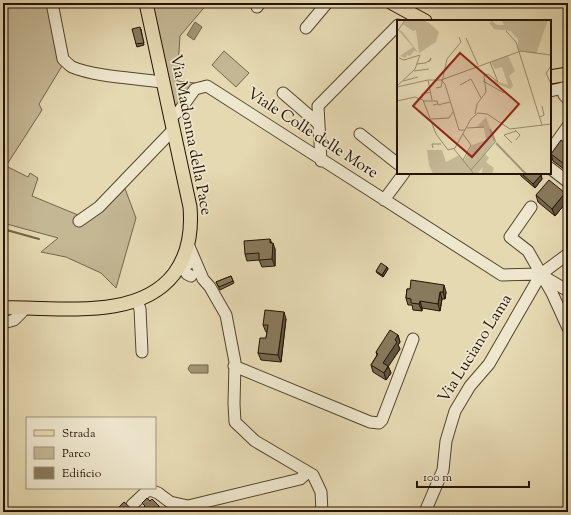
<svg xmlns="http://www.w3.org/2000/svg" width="571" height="515" font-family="'Sorts Mill Goudy',serif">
<rect width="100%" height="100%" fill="#e5d9b2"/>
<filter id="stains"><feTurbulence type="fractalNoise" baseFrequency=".005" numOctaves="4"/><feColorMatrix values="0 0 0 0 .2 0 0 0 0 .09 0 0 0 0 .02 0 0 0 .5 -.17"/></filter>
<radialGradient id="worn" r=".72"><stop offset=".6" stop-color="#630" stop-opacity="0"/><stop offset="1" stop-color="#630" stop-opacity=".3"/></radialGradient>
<path fill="#c4b794" stroke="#74654a" d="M 3,3 L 49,3 L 62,66 L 39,104 L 42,110 L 6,166 L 28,177 L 30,173 L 38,178 L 32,196 L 78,215 L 82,225 L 124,186 L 136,218 L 116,288 L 101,273 L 66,257 L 41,252 L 58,238 L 3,223 Z
M 151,3 L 208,3 L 180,36 L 177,81 L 195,83 L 179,106 L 175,105 Z
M 224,51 L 249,73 L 236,87 L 212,65 Z"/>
<path fill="#a39675" stroke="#706246" d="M 195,22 L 202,27 L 194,40 L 187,35 Z
M 190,365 L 208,365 L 208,373 L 191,373 L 188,369 Z"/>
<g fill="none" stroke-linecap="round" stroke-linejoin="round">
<path stroke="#706246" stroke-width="2" d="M 3,229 L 39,239"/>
<g stroke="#54442c" stroke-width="13">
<path id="minor" d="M 52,3 L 63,59 C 66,62 69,65 72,67 C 96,77 136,78 162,82
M 257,7 L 260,3
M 306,28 L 327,3
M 562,88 L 564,95 L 568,99
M 550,91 L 568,87
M 283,93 L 319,124
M 170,118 L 180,110 L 195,89 L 207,86 L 502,275 L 541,274 L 568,254
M 360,134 L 398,164
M 550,151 L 568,126
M 321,161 L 318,106 L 398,25
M 550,168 L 568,182
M 384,200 L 404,173
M 531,207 L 510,237 L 528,251 L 552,293 L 568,328
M 79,221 L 99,207 L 173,130
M 188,244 L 203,279 L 210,287 L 226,315 L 235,362 L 234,404 L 235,422 L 255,441 L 313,475 L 321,492 L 322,512
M 188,264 L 181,264 L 187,274 L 191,276
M 543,276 L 568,291
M 137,301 L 140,309 L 142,352
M 3,323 L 14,320 L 22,312 L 22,308
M 234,366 L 370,422 L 379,423 L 382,420 L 413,339
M 132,505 L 146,492 L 150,490 L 158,493 L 170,502 L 188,506 L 300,479 L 308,472
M 425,512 L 443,470 L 446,441 L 455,411 L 470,386 L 489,364 L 541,274"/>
</g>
<g stroke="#241300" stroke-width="15">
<path id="major" d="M 392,3 L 425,21
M 550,77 L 568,74
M 3,308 C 56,306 137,322 174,274 C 189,254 192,231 190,207 L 146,3"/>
</g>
<use href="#minor" stroke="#eee6cd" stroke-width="11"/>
<use href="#major" stroke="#e5d9b2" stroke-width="13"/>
</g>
<path fill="#756950" stroke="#241300" d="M 141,29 L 144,45 L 137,47 L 136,44 Z
M 568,145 L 568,172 L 553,161 L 551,154 Z
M 520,173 L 538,173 L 541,175 L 542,179 L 535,188 L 521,176 Z
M 565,193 L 568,200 L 555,216 L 538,202 L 536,195 Z
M 271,243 L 275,249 L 275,266 L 262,267 L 259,260 L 247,261 L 245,254 Z
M 387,267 L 388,269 L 383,277 L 377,273 L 376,271 Z
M 231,276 L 234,283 L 220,290 L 216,282 Z
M 407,289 L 446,292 L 445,299 L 442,299 L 440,311 L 422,308 L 422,311 L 413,310 L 412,305 L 408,305 L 406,298 Z
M 286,319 L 281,362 L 261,360 L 258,353 L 266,338 L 267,332 L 266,332 L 263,325 Z
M 398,335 L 400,342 L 398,345 L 400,349 L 388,366 L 391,373 L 386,380 L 373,372 L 371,365 L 377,355 L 376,352 Z"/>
<path fill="#5f5541" stroke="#241300" d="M 541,175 L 542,179 L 535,188 L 533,184 Z
M 565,193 L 568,200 L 555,216 L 552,209 Z
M 270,239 L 273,246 L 273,243 L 275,249 L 275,266 L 272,259 Z
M 387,267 L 388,269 L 383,277 L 382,275 Z
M 444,285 L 446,292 L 445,299 L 443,292 Z
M 440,292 L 442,299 L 440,311 L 438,304 Z
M 420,301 L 422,308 L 422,311 L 419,304 Z
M 284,312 L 286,319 L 281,362 L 278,355 Z
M 398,335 L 400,342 L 398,345 L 400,349 L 386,370 L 383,363 L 395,340 Z
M 388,366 L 391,373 L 386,380 L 384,373 Z
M 159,506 L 161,510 L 159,512 L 153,512 Z"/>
<path fill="#887a5d" stroke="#241300" d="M 140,27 L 144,43 L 136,44 L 132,29 Z
M 561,140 L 568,145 L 568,167 L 551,154 Z
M 521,173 L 538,173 L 541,175 L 533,184 Z
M 549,180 L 565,193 L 552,209 L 536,195 Z
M 270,239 L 270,243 L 273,243 L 272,259 L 259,260 L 259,253 L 245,254 L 244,241 Z
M 381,263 L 387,267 L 382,275 L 376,271 Z
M 231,276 L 233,281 L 219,287 L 216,282 Z
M 411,280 L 444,285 L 443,292 L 440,292 L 438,304 L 420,301 L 419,304 L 411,303 L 411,299 L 406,298 L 407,289 L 410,289 Z
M 265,310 L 284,312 L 278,355 L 258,353 L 260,338 L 266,338 L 268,325 L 263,325 Z
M 390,330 L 398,335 L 395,340 L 397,342 L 383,363 L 388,366 L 384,373 L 371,365 L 378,354 L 376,352 Z
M 147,498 L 150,501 L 152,499 L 159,506 L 153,512 L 139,512 L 145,506 L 142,503 Z
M 124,502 L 135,512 L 114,512 Z"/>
<g text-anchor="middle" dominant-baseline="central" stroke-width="3.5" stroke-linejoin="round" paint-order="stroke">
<g font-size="16" fill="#241300" stroke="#eee6cd">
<text transform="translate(312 134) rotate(33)">Viale Colle delle More</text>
<text transform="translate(190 135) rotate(79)">Via Madonna della Pace</text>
<text transform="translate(476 349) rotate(-58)">Via Luciano Lama</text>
</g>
</g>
<g transform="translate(397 20)">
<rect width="154" height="154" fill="#e5d9b2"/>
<path d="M 8,0 L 27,0 L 32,3 L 42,12 L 39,22 L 22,33 L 19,10 L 16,11 L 7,5 L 5,6 ZM 104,0 L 151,0 L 139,34 L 121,31 L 121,19 L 114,11 L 97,9 L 92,3 L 95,1 L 100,5 L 107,5 ZM 0,9 L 5,11 L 21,32 L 17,31 L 13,36 L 10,35 L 8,38 L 3,36 L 0,38 L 16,27 ZM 111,35 L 118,51 L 112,56 L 116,65 L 114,69 L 94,62 L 97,60 L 111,65 L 105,47 L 98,49 L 94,42 ZM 89,97 L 98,121 L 88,134 L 92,138 L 89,142 L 97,148 L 95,154 L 84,154 L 86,147 L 80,154 L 36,154 L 32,145 L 30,130 L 45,130 L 49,142 L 62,135 L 67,141 L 75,125 L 89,120 L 87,108 L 79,107 Z" fill="#c4b794"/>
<path fill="none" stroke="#a39675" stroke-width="2" d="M 93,109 L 98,121M 99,123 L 129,154"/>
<path fill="none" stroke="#988a6b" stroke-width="1" d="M 109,11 L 119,22 L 145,105M 0,12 L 8,0M 69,18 L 81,45M 20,44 L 28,43 L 30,42 L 33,41 L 34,38 L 31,42M 154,46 L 149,53 L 154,64M 17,51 L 32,49M 31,60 L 35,80M 44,60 L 124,31 L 154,35M 6,61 L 21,57M 86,61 L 107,73M 63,65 L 74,59 L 84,78M 0,66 L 18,49 L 23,35 L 7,40 L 2,38M 0,67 L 31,60 L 44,60 L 48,64 L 62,110 L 68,110M 39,68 L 44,67 L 50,39 L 64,22 L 62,17M 25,78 L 25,74 L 34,72M 0,81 L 18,77 L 26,80 L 39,114 L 51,130 L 58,128 L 74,99 L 81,93 L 90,94 L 113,109 L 154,104M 27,81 L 40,81 L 41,84 L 36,85M 41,85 L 53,82M 78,94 L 80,84 L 89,72 L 87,56 L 91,54 L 101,62 L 93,42M 143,97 L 147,95 L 145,86M 34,99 L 52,98 L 56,92M 70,108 L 87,107M 118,110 L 123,115 L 119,120M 66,114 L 74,125 L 66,140M 115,123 L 107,115 L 119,111M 36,128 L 35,124 L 44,124M 57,129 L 77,154M 74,150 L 99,121"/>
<path fill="#8f2418" fill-opacity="0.15" stroke="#8f2418" stroke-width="2" d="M 63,33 L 122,84 L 75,137 L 16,86 Z"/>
<rect width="154" height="154" fill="none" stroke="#241300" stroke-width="2"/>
</g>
<rect width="571" height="515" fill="none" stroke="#e5d9b2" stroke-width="16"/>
<rect x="4" y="4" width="563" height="507" fill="none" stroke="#241300" stroke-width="2"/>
<rect x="8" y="8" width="555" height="499" fill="none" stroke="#241300"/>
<rect x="26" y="417" width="130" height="72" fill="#eee6cd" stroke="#9d927b"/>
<rect x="34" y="430" width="20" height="6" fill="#e5d9b2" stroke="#9d927b"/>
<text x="62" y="437" font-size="12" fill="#241300">Strada</text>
<rect x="34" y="447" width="20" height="12" fill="#c4b794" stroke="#9d927b"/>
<text x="62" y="457" font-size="12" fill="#241300">Parco</text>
<rect x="34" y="467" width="20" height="12" fill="#887a5d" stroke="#9d927b"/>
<text x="62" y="477" font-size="12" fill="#241300">Edificio</text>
<path d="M417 481v6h112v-6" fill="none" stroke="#241300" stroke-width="2"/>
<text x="423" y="481" font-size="12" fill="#241300" stroke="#eee6cd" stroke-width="3" paint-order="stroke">100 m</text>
<rect width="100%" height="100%" filter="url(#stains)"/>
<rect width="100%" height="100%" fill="url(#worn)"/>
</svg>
